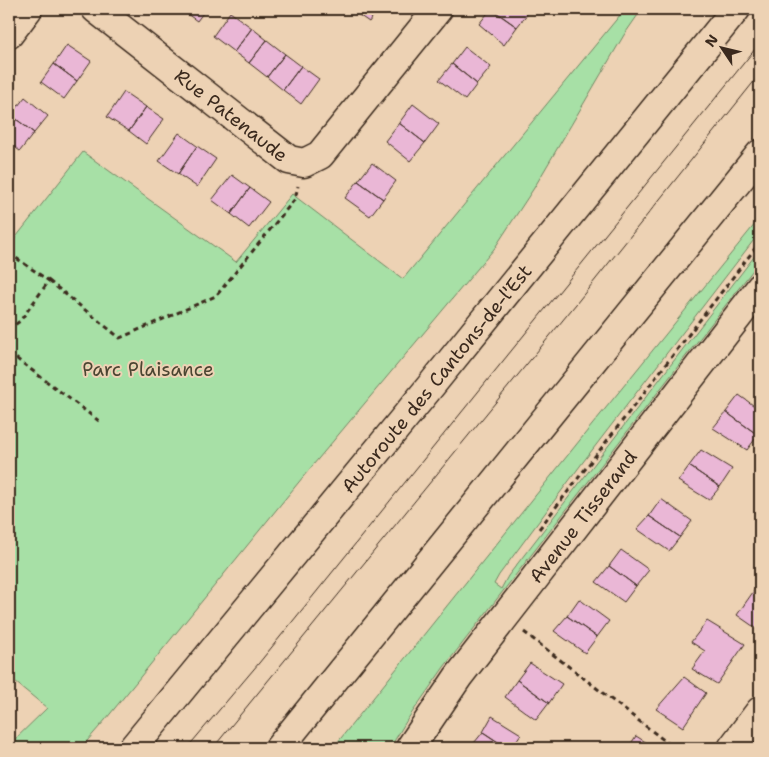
<svg xmlns="http://www.w3.org/2000/svg" width="769" height="757" font-family="'Shantell Sans',sans-serif">
<rect width="100%" height="100%" fill="#edd2b4"/>
<filter id="ink" filterUnits="userSpaceOnUse"><feTurbulence type="fractalNoise" baseFrequency=".02" numOctaves="2"/><feDisplacementMap in="SourceGraphic" scale="10" xChannelSelector="R" yChannelSelector="G"/><feConvolveMatrix kernelMatrix="1 2 1 2 8 2 1 2 1" color-interpolation-filters="sRGB"/></filter>
<g filter="url(#ink)">
<path fill="#a7e0a6" stroke="#718562" d="M 625,9 L 642,9 L 624,35 L 534,188 L 494,249 L 303,477 L 106,719 L 81,748 L 9,748 L 9,745 L 47,708 L 9,677 L 9,246 L 83,152 L 236,262 L 292,194 L 403,279 Z
M 760,218 L 760,232 L 583,462 L 499,575 L 494,584 L 501,589 L 508,576 L 760,249 L 760,261 L 444,667 L 407,720 L 390,748 L 333,748 L 588,430 Z"/>
<path fill="#eab7d6" stroke="#3b2a1e" d="M 180,9 L 206,9 L 197,21 Z
M 350,9 L 378,9 L 369,22 Z
M 491,9 L 517,27 L 504,45 L 479,24 Z
M 492,9 L 531,9 L 517,27 Z
M 230,12 L 252,28 L 234,52 L 213,36 Z
M 252,28 L 267,40 L 249,63 L 234,52 Z
M 267,40 L 285,54 L 267,77 L 249,63 Z
M 67,45 L 91,61 L 77,81 L 54,64 Z
M 465,47 L 491,67 L 477,84 L 452,64 Z
M 285,54 L 301,66 L 283,90 L 267,77 Z
M 54,64 L 77,81 L 64,99 L 41,82 Z
M 452,64 L 477,84 L 465,100 L 439,80 Z
M 301,66 L 319,79 L 301,104 L 283,90 Z
M 124,92 L 146,107 L 129,131 L 107,117 Z
M 25,97 L 48,116 L 34,133 L 11,115 Z
M 413,104 L 439,124 L 425,143 L 399,123 Z
M 146,107 L 164,119 L 146,144 L 129,131 Z
M 11,115 L 34,133 L 20,151 L 9,143 L 9,118 Z
M 399,123 L 425,143 L 410,161 L 385,141 Z
M 179,133 L 197,146 L 178,174 L 159,161 Z
M 197,146 L 216,159 L 197,187 L 178,174 Z
M 372,163 L 396,181 L 383,199 L 358,181 Z
M 232,175 L 250,188 L 231,214 L 212,200 Z
M 358,181 L 383,199 L 370,216 L 345,198 Z
M 250,188 L 269,202 L 249,228 L 231,214 Z
M 739,395 L 760,410 L 760,432 L 758,435 L 726,412 Z
M 726,412 L 758,435 L 747,450 L 713,428 Z
M 701,450 L 732,469 L 720,487 L 689,466 Z
M 689,466 L 720,487 L 709,500 L 678,481 Z
M 661,499 L 692,521 L 680,537 L 649,516 Z
M 649,516 L 680,537 L 669,551 L 637,529 Z
M 621,550 L 649,570 L 636,586 L 609,566 Z
M 609,566 L 636,586 L 624,602 L 596,582 Z
M 760,582 L 760,631 L 737,615 Z
M 579,599 L 609,621 L 597,637 L 567,616 Z
M 567,616 L 597,637 L 585,653 L 554,631 Z
M 707,621 L 745,644 L 717,684 L 692,669 L 705,651 L 691,642 Z
M 530,663 L 562,684 L 549,703 L 517,680 Z
M 684,677 L 706,693 L 683,727 L 656,709 Z
M 517,680 L 549,703 L 536,720 L 505,697 Z
M 492,716 L 521,734 L 511,748 L 507,748 L 483,732 Z
M 483,732 L 507,748 L 470,748 Z
M 636,736 L 655,748 L 628,748 Z"/>
<g fill="none" stroke-linecap="round" stroke-linejoin="round">
<g stroke="#3b2a1e" stroke-width="31">
<g id="minor">
<path id="s1" d="M 96,9 L 289,160 L 304,163 L 320,155 L 438,9"/>
<path d="M 9,34 L 28,9"/>
<path id="s2" d="M 410,748 L 458,677 L 760,288"/>
<path d="M 732,748 L 760,711"/>
</g>
</g>
<g stroke="#3b2a1e" stroke-width="31">
<g id="highway">
<path id="s3" d="M 133,748 L 429,388 L 736,9"/>
<path d="M 279,748 L 760,154"/>
</g>
</g>
<path stroke="#3b2a1e" stroke-width="3" stroke-dasharray="5 4" stroke-linecap="butt" d="M 9,253 L 49,281 L 20,321 L 9,329
M 49,281 L 120,338 L 216,296 L 295,199 L 298,186
M 9,353 L 99,421
M 539,529 L 760,242
M 524,632 L 674,748"/>
<use href="#minor" stroke="#edd2b4" stroke-width="28"/>
<use href="#highway" stroke="#edd2b4" stroke-width="28"/>
<path stroke="#3b2a1e" stroke-width="1" d="M 187,748 L 259,663 L 760,43
M 213,748 L 576,304 L 760,74"/>
</g>
</g>
<g text-anchor="middle" dominant-baseline="central" stroke-width="4" stroke-linejoin="round" paint-order="stroke">
<g font-size="19" fill="#3b2a1e" stroke="#edd2b4">
<text stroke="none"><textPath href="#s1" startOffset="172">Rue Patenaude</textPath></text>
<text stroke="none"><textPath href="#s3" startOffset="478">Autoroute des Cantons-de-l'Est</textPath></text>
<text stroke="none"><textPath href="#s2" startOffset="289">Avenue Tisserand</textPath></text>
</g>
<g font-size="19" fill="#4b4532" stroke="#edd2b4">
<text x="148" y="369">Parc Plaisance</text>
</g>
</g>
<rect width="769" height="757" fill="none" stroke="#edd2b4" stroke-width="30"/>
<rect x="15" y="15" width="739" height="727" fill="none" stroke="#3b2a1e" stroke-width="2" filter="url(#ink)"/>
<g transform="translate(722 48) rotate(305)" stroke="#edd2b4" stroke-width="4" paint-order="stroke">
<path d="M0-4L9 19L0 12L-9 19Z" fill="#3b2a1e"/>
<text y="-8" font-size="14" font-weight="bold" text-anchor="middle" fill="#3b2a1e">N</text>
</g>
</svg>
